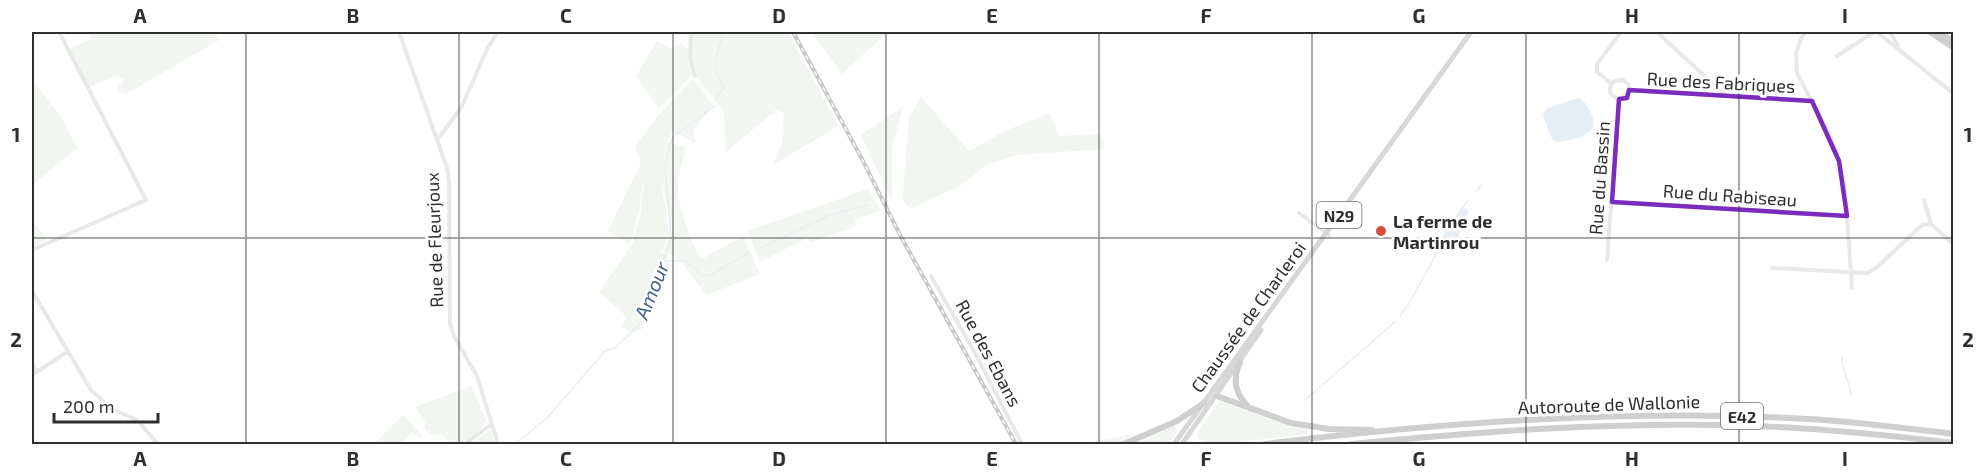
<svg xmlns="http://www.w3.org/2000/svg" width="1985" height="476" font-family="'Exo 2',sans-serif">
<rect width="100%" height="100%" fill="#fff"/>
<path fill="#e2ebdd" d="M 89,32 L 216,32 L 219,40 L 126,94 L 117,91 L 118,87 L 125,79 L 117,76 L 89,87 L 70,49 L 91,39 Z
M 694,32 L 788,32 L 838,126 L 773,165 L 782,142 L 784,113 L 777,109 L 726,152 L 724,111 L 699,80 L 691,55 Z
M 812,32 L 888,32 L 842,74 Z
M 657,41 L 672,49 L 681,43 L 688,49 L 692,75 L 658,108 L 636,76 Z
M 693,79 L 713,105 L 693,131 L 696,141 L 694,143 L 684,137 L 672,133 L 667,141 L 685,148 C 683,160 679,172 678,185 C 676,199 692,249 702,259 L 743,236 L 760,274 L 706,295 L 677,257 L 662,251 L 673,233 L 662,181 L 661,181 L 670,236 L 660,252 L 668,255 L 660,287 L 641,330 L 631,332 L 621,326 L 627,317 L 599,292 L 633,243 L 641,211 L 643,185 L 653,182 L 642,184 L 640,206 L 630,245 L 608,231 L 641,163 L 635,146 L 658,116 Z
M 32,80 L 60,115 L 77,148 L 32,185 Z
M 921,97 L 969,151 L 1005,131 L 1050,113 L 1059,136 L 1100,134 L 1105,149 L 1017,155 L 988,164 L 961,185 L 910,209 L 902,199 L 909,118 Z
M 903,107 L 892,147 L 892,201 L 861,135 Z
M 868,189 L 881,210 L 855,220 L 856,226 L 810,243 L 807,238 L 760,262 L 748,231 Z
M 32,220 L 47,240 L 32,247 Z
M 471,386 L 486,420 C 483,430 463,449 453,444 C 449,442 445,437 441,434 L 434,436 L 425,429 L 425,421 L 415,407 Z
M 1220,399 L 1272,420 L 1308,429 L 1310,432 L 1308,434 L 1221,444 L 1205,444 L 1198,438 L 1198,432 Z
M 403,415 L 423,436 L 419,438 L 412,433 L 401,444 L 374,444 Z
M 1172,426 L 1175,426 L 1177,431 L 1169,444 L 1131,444 Z
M 490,430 L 495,444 L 470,444 Z
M 1133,434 L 1138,435 L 1116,444 L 1080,444 Z"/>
<path fill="#cbd8e9" d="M 1578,98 C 1586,100 1598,120 1592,129 C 1586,137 1562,144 1553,141 L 1542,114 L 1548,108 Z
M 1461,208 L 1468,209 L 1468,213 C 1462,225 1459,238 1451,249 L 1445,250 L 1440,245 L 1440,240 Z"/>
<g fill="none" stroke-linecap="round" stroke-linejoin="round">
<path stroke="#cbd8e9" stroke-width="1.5" d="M 716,99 L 724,87 C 708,64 719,55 723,32
M 1477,191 L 1482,184
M 1461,209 L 1468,201
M 759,249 L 827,216 L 868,205
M 663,261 L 686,261 L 703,276 L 711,275 L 748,253
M 1400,316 L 1408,305 L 1438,251 L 1442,248
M 1842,356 C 1841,370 1850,382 1851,395
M 1305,400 L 1396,321
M 515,444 L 547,418 L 605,351 L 616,347 L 643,321 L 671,238 L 665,168 L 669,147 L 673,137 L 715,106"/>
<path stroke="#ccc" stroke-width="4" d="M 399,32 L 447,168 L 449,182 L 450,323 L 454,336 L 477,376 L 498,444
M 691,32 L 690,58 L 695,76
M 1657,32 L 1726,96
M 1806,32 L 1802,37 L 1796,53 L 1797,73 L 1832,140 L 1839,161 L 1845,188 L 1852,288
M 1877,32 L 1954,94
M 1890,32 L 1898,46
M 1952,32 L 1954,33
M 1837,56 L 1874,32
M 1611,83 L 1597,72 L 1597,64 L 1621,32
M 1629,90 L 1811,101
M 1619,99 C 1609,96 1607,88 1614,81 L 1623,80 L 1628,84 L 1629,90
M 1619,99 L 1624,97 L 1629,90
M 437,140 L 461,108 L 488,47 L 498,32
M 1924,200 L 1931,224
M 1612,202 L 1847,216
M 1299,213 L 1329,235
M 1931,224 L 1954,245
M 32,250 L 146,200 L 59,32
M 1607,260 L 1619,99
M 1772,268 L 1867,273 L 1876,268 L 1922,225 L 1931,224
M 931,276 L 975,353 L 1022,444
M 32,291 L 91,390 L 112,409 L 137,420 L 158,444
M 32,363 L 37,372
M 32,375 L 67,352
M 465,444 L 492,424"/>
<path stroke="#a7a7a7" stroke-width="5" d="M 1174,444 L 1471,32
M 1182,444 L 1261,330"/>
<path stroke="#969696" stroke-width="6" d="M 1930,32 L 1954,48
M 1939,32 L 1954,42
M 1240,362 C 1233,379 1234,392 1247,405
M 1217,396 L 1291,423 L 1329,429 L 1372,430
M 1124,444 L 1177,421 L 1204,403
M 1265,444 C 1445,422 1628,409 1809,419 C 1857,422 1905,428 1954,434
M 1351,444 C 1484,431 1620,421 1754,426 C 1821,428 1887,435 1954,443"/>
<g stroke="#848484" stroke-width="4">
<path id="rail" d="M 793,32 L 861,157 L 900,235 L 1016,444"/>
</g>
<use href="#rail" stroke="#fff" stroke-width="1.5" stroke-dasharray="4.5" stroke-linecap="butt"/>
</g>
<path d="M0 0H1985V476H0ZM 1629,90 L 1812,101 L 1839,161 L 1847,216 L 1612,202 L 1619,99 L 1627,98 Z" fill="#fff" fill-opacity=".55" fill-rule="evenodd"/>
<path fill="none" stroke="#7b2cbf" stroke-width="4.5" stroke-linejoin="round" d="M 1629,90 L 1812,101 L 1839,161 L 1847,216 L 1612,202 L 1619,99 L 1627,98 Z"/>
<path fill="none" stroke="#2f2f2f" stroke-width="1.5" stroke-opacity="0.55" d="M 246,32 L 246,444M 459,32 L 459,444M 673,32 L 673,444M 886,32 L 886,444M 1099,32 L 1099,444M 1312,32 L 1312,444M 1526,32 L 1526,444M 1739,32 L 1739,444M 32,238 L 1954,238"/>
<circle fill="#d84c3e" stroke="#fff" stroke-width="2" cx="1381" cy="231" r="6"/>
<g text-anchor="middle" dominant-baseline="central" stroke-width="6" stroke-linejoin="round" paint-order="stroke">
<g fill="#fff" stroke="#6d6d6d" stroke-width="1.5">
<rect x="1316.5" y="202" width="45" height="26" rx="4.5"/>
<rect x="1721" y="403" width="42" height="26" rx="4.5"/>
</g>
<g font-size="16" font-weight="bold" fill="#2f2f2f">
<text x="1339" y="215">N29</text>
<text x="1742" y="416">E42</text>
</g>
<g font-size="18" fill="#2f2f2f" stroke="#fff">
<text transform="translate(1721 82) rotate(3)">Rue des Fabriques</text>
<text transform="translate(1599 178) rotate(-86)">Rue du Bassin</text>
<text transform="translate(1730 195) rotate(4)">Rue du Rabiseau</text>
<text transform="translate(434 240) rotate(-92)">Rue de Fleurjoux</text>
<text transform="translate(1248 317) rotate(-54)">Chaussée de Charleroi</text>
<text transform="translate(989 353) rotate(62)">Rue des Ebans</text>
<text transform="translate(1609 404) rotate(-2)">Autoroute de Wallonie</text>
</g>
<g font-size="18" font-weight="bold" fill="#2f2f2f" stroke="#fff" text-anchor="start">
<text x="1393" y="221">La ferme de<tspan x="1393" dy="21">Martinrou</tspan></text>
</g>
<g font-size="20" font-style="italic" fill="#42638b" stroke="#fff">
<text transform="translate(651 290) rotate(-68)">Amour</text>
</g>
</g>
<rect width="1985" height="476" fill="none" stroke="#ffffff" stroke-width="66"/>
<path d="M54 413v9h104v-9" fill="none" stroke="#2f2f2f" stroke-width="3"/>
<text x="63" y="413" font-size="18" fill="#2f2f2f" stroke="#ffffff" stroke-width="4.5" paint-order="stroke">200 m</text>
<rect x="33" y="33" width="1919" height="410" fill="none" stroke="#2f2f2f" stroke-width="2"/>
<g font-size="20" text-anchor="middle" font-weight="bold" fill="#2f2f2f">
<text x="140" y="23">A</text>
<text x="353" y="23">B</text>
<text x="566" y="23">C</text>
<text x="779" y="23">D</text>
<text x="992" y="23">E</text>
<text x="1206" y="23">F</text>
<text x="1419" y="23">G</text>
<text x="1632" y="23">H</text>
<text x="1845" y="23">I</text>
<text x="16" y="142">1</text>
<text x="1968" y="142">1</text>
<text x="16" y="347">2</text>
<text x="1968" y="347">2</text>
<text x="140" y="466">A</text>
<text x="353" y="466">B</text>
<text x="566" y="466">C</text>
<text x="779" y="466">D</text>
<text x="992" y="466">E</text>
<text x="1206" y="466">F</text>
<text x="1419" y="466">G</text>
<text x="1632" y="466">H</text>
<text x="1845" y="466">I</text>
</g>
</svg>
